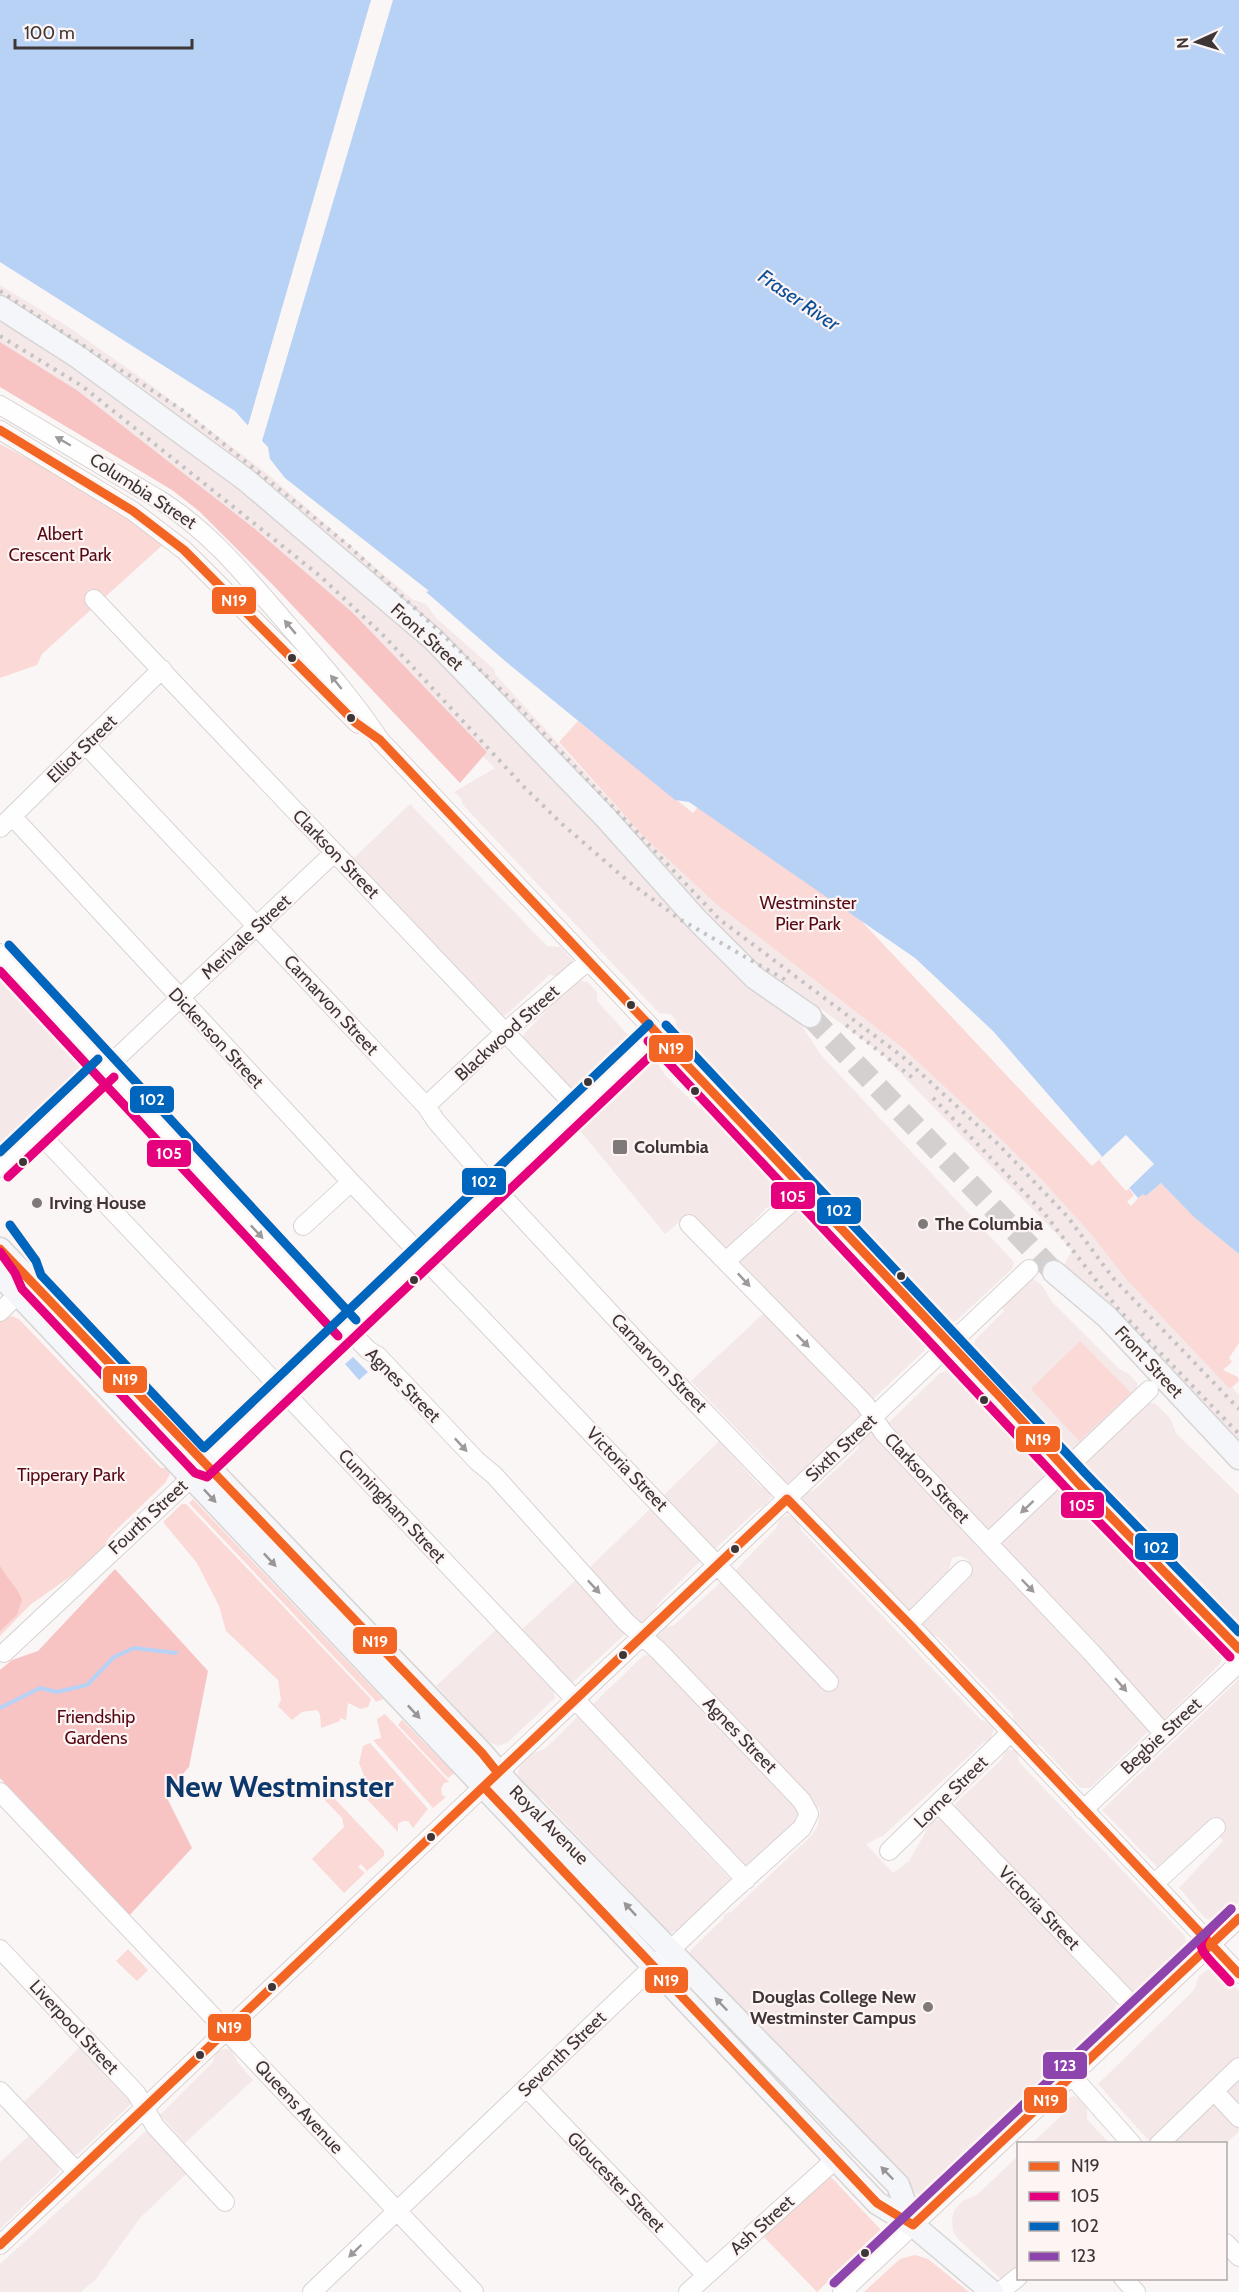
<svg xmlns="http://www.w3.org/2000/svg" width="1239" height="2292" font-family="Cabin,sans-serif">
<rect width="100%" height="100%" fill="#fbf6f6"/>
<path fill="#f4e8e8" d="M 0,285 L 67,326 L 147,382 L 270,476 L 412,599 L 426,604 L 436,618 L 495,670 L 495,674 L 644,837 L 716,904 L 904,1049 L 1002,1139 L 1042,1180 L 1239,1395 L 1239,1446 L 1062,1269 L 1072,1250 L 881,1053 L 813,1003 L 758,966 L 485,680 L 0,296 Z
M 0,317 L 22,329 L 261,504 L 317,549 L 431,653 L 791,1010 L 822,1056 L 1014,1262 L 1012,1269 L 955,1322 L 944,1321 L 937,1308 L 884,1252 L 822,1187 L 814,1184 L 806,1176 L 801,1164 L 678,1036 L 674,1029 L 677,1022 L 671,1014 L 659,1013 L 462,804 L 462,800 L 454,792 L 495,768 L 318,599 L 175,480 L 0,363 Z
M 410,804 L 547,946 L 561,947 L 573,961 L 563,977 L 549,975 L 506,1015 L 502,1016 L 351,861 Z
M 0,969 L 96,1068 L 0,1156 Z
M 576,980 L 588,982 L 597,992 L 597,1001 L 629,1036 L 631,1042 L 576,1095 L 522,1039 L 524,1034 Z
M 647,1057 L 655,1059 L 665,1075 L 696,1105 L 718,1117 L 720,1126 L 776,1185 L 784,1182 L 789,1187 L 790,1193 L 779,1205 L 766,1208 L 728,1249 L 722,1250 L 687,1215 L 665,1234 L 577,1127 L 635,1073 L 638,1064 Z
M 799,1205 L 807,1206 L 813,1212 L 813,1225 L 905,1325 L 914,1327 L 927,1341 L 924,1351 L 872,1400 L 867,1398 L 738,1263 Z
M 1030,1277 L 1042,1285 L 1052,1302 L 1119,1369 L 1129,1374 L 1137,1383 L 1137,1392 L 1071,1453 L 1058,1447 L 1054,1441 L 1055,1432 L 973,1348 L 975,1340 L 1004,1311 L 1001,1306 Z
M 764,1313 L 843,1395 L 849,1396 L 860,1408 L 861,1415 L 856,1422 L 851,1423 L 794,1481 L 788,1483 L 783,1482 L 776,1470 L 691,1381 Z
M 947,1371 L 957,1374 L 1031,1455 L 1041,1458 L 1049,1471 L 1048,1478 L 990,1533 L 886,1425 L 940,1373 Z
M 1146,1402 L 1156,1404 L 1170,1418 L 1176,1433 L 1239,1495 L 1239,1629 L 1165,1553 L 1165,1548 L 1103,1482 L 1090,1483 L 1081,1472 L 1099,1445 L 1107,1443 Z
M 869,1433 L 877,1433 L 1150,1730 L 1090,1788 L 1080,1788 L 1040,1745 L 1034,1744 L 1014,1723 L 1013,1715 L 938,1637 L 929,1636 L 921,1626 L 969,1579 L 972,1566 L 967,1559 L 960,1556 L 952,1558 L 948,1573 L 913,1609 L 906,1611 L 802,1500 L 804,1493 L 814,1490 L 858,1449 L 860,1441 Z
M 719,1441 L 759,1485 L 769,1491 L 771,1497 L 766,1505 L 757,1510 L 715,1549 L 663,1496 Z
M 1061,1486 L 1070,1490 L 1079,1505 L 1145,1574 L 1153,1577 L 1159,1582 L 1174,1611 L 1201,1639 L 1212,1641 L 1223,1652 L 1220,1664 L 1163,1720 L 998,1548 L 1000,1540 Z
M 654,1505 L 702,1559 L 657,1605 L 656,1613 L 642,1626 L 586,1571 Z
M 787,1515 L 797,1519 L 801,1530 L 981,1720 L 988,1722 L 994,1729 L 990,1740 L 983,1743 L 884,1835 L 866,1844 L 893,1873 L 909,1861 L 933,1820 L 942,1819 L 1116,2004 L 1115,2011 L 1065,2059 L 1064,2068 L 1048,2082 L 1037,2086 L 930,2191 L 921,2195 L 908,2191 L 898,2174 L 689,1955 L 691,1950 L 723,1919 L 725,1914 L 731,1912 L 812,1835 L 818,1825 L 820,1811 L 819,1807 L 815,1809 L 657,1636 L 666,1627 L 674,1625 L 720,1583 L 724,1582 L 829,1691 L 838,1682 L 735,1571 L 776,1528 L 780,1519 Z
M 578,1578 L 625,1634 L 571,1684 L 520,1631 Z
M 498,1628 L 554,1690 L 555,1698 L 508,1742 L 498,1746 L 489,1742 L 436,1686 Z
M 644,1655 L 650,1656 L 798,1811 L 795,1821 L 743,1870 L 592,1705 Z
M 1239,1679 L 1239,1902 L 1220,1919 L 1212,1921 L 1205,1918 L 1179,1888 L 1223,1841 L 1207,1822 L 1158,1868 L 1102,1810 Z
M 578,1716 L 732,1881 L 676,1931 L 668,1933 L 655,1923 L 653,1915 L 542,1799 L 533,1796 L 519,1780 L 518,1773 L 521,1763 L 533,1753 L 545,1749 Z
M 1006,1750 L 1015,1750 L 1018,1753 L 1019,1762 L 1184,1935 L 1188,1944 L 1184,1954 L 1171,1959 L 1136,1991 L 1131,1992 L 955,1809 L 956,1803 L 1001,1760 Z
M 1210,1968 L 1218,1969 L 1239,1991 L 1239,2057 L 1200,2096 L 1149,2141 L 1098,2084 L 1194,1990 L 1199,1976 Z
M 80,2047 L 132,2098 L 132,2103 L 78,2154 L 72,2155 L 22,2104 Z
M 225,2049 L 231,2050 L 239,2064 L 253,2080 L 185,2143 L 160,2115 L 213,2062 L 216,2052 Z
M 1239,2078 L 1239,2131 L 1226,2144 L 1168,2144 Z
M 1075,2096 L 1087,2106 L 1087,2119 L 1109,2143 L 1031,2144 L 1062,2115 L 1067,2098 Z
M 147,2130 L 187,2173 L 140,2218 L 96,2279 L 81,2292 L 0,2292 L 0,2264 Z
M 31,2134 L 58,2163 L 59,2172 L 0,2229 L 0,2162 Z
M 1018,2156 L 1018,2269 L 1008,2279 L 1000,2278 L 958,2239 L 953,2231 L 952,2220 L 954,2211 L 962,2201 L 977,2195 Z"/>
<path fill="#fad9d7" d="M 0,444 L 95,494 L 167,541 L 42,654 L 37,665 L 0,678 Z
M 578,721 L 693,813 L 724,775 L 1092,1166 L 1126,1135 L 1129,1189 L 1134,1195 L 1127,1202 L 1131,1206 L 1143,1193 L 1146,1196 L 1161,1183 L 1196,1218 L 1239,1254 L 1239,1343 L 1229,1358 L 1232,1362 L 1223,1370 L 1238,1377 L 1239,1381 L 1230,1389 L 1127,1280 L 1092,1235 L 1042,1180 L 1002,1140 L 904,1049 L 716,904 L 644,837 L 559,742 Z
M 12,1316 L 19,1319 L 161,1468 L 167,1468 L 170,1474 L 165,1483 L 111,1535 L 95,1559 L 30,1605 L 0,1636 L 0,1321 Z
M 1080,1341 L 1131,1393 L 1079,1441 L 1031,1389 Z
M 193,1499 L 383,1699 L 376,1702 L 373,1698 L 189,1503 Z
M 182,1504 L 186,1504 L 371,1699 L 368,1707 L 361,1709 L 348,1703 L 346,1720 L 340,1718 L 340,1721 L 321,1728 L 320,1714 L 317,1710 L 302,1712 L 292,1720 L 278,1706 L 281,1700 L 278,1680 L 226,1631 L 219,1606 L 197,1563 L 163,1522 Z
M 385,1714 L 449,1782 L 444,1783 L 441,1789 L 442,1795 L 446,1797 L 433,1808 L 373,1740 L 381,1738 L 377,1719 Z
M 402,1720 L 439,1758 L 449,1762 L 457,1771 L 448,1778 L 398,1725 Z
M 370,1743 L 428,1809 L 413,1828 L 408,1821 L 403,1821 L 398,1824 L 398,1832 L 358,1790 L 365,1778 L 359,1763 L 363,1746 Z
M 321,1784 L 384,1851 L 384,1856 L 367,1871 L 361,1864 L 358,1867 L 365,1873 L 344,1893 L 312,1859 L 344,1827 L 342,1818 L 315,1790 Z
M 128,1949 L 148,1970 L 137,1981 L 116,1961 Z
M 830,2176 L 881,2230 L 817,2292 L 764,2237 Z
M 915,2255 L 928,2259 L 969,2292 L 864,2292 L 900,2259 Z"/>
<path fill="#f7c4c3" d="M 0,342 L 78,391 L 255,529 L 353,613 L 487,752 L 460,783 L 273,585 L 199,511 L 172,490 L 0,387 Z
M 0,1566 C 7,1579 17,1586 22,1600 L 17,1615 L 0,1631 Z
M 115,1569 L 208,1671 L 189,1767 L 165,1794 L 192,1848 L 126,1919 L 0,1778 L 0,1670 L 12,1660 L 38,1651 Z"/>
<path fill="#b8d2f6" d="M 0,0 L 1239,0 L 1239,1254 L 1194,1217 L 1161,1183 L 1146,1196 L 1143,1194 L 1138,1198 L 993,1031 L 915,958 L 689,802 L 675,800 L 505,661 L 425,591 L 282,480 L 269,463 L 266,446 L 235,411 L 0,262 Z
M 353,1357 L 368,1372 L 359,1380 L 345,1364 Z"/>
<path fill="#fbf6f6" d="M 371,0 L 393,0 L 262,441 L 268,447 L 270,459 L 285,478 L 429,591 L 422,593 L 280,482 L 267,464 L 263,448 L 247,429 Z
M 1126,1135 L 1154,1164 L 1126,1191 L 1099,1160 Z"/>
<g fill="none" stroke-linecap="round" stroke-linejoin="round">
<path stroke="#b8d2f6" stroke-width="4" d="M 0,1708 L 40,1688 L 57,1692 L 87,1685 L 114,1657 L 134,1648 L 176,1653"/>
<path stroke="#d5d0d0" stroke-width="22" stroke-dasharray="22 11" stroke-linecap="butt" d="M 810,1016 L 1054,1272"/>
<g stroke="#d8d2d2" stroke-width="20">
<path id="minor" d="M 0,405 L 160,500 C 212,533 248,579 288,625 C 320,662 353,699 380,740 L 1004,1401 L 1077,1482 L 1239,1649
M 0,430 L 133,511 L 184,550 L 358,724
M 94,599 L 578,1109
M 86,745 L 426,1106 L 436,1121 L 481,1173 L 642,1347 L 909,1624 L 1239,1974
M 12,816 L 351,1182 L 829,1682
M 0,828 L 162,669
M 0,953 L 347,1328 L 368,1350 L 378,1356 L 477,1461 L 494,1475 L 626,1622 L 659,1651 L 802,1801 L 809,1814 L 802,1828 L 727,1896 L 312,2292
M 426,1106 L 506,1031 L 588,961
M 38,1132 L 746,1880
M 0,1168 L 334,853
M 689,1224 L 865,1404 L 883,1432 L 1091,1652 L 1164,1734
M 303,1226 L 351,1182
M 726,1261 L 805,1190
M 0,1312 L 18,1294
M 988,1543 L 1149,1390
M 909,1624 L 963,1570
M 4,1653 L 222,1449 L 657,1033
M 0,1792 L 474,2292
M 939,1804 L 1139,2012
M 1083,1810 L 1239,1663
M 889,1851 L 1011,1732
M 1154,1884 L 1216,1827
M 0,1949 L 136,2093 L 155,2126 L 225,2202
M 1072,2076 L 1132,2144
M 527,2088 L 706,2275
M 0,2091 L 77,2172
M 1214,2091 L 1239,2118
M 1159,2144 L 1239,2067
M 1226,2243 L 1239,2257
M 0,2245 L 1029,1269
M 1123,2278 L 1136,2292
M 688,2292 L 837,2158
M 842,2292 L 1239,1918
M 1000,2292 L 1018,2277"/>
</g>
<g stroke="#d7d4d4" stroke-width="25">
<path id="major" d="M 0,307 L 78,357 L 246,480 L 433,639 L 605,817 L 697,920 L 755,978 L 810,1016
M 0,1249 L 482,1753 L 513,1789 L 898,2185 L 913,2225
M 1054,1272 L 1107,1317 L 1239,1458
M 0,1275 L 877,2203 L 913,2225 L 992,2292"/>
</g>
<use href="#minor" stroke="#fefefe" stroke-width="18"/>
<use href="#major" stroke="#f5f6f9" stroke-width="22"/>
<path stroke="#c4c2c2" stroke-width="4" stroke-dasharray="3 6" stroke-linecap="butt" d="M 0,291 L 182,410 L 349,546 L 514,702 L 719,919 L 903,1057 L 998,1144 L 1067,1216 L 1113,1278 L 1239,1409
M 0,336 L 82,386 L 320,576 L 385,637 L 524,787 L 562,824 L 629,882 L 681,920 L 789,982
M 846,1025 L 914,1079
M 933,1098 L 1044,1213 L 1119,1310 L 1239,1434"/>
<g stroke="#fdf4f4" stroke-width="14">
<path id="bus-1" d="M 0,430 L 133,511 L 184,550 L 356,723 L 380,740 L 1004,1401 L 1077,1482 L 1239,1649
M 0,1249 L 482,1753 L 498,1773
M 787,1499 L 909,1624 L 1239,1974
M 484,1787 L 877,2203 L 913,2225 L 1239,1918
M 0,2245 L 787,1499"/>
</g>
<g stroke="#fdf4f4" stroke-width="14">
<path id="bus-2" d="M 0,971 L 338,1336
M 648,1041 L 1068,1490 L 1230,1657
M 8,1177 L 114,1077
M 0,1252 L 15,1273 L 22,1289 L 195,1473 L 207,1477 L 665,1042
M 1230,1982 C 1193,1941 1190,1949 1231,1909"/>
</g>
<g stroke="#fdf4f4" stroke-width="14">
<path id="bus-3" d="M 9,945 L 356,1320
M 666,1025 L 1086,1474 L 1239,1632
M 0,1152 L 98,1059
M 10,1225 L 36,1261 L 41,1275 L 204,1448 L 649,1024"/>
</g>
<g stroke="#fdf4f4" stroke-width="14">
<path id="bus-4" d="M 834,2283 L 1231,1909"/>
</g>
<use href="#bus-1" stroke="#f26522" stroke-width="9"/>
<use href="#bus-2" stroke="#e5007d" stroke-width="9"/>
<use href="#bus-3" stroke="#0065bd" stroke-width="9"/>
<use href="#bus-4" stroke="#8e44ad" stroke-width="9"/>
</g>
<defs><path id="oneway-solid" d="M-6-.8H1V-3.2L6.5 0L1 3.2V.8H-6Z" transform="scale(1.5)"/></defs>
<g fill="#9e9a9a">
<use href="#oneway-solid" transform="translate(63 441) rotate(-150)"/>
<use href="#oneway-solid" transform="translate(290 627) rotate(-130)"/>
<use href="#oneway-solid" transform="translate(336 682) rotate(-129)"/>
<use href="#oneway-solid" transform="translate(257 1232) rotate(47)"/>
<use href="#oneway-solid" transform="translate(744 1280) rotate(47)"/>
<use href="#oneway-solid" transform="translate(803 1341) rotate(45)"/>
<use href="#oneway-solid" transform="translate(461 1445) rotate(47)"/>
<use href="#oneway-solid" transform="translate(1027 1507) rotate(137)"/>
<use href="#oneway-solid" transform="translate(1028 1586) rotate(46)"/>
<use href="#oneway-solid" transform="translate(594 1587) rotate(47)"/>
<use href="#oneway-solid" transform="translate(1121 1685) rotate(49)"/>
<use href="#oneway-solid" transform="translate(355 2251) rotate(136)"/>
</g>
<g fill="#9a9698">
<use href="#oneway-solid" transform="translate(210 1496) rotate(47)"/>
<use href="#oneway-solid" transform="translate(270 1560) rotate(47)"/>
<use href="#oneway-solid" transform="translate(414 1712) rotate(47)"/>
<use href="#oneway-solid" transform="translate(630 1909) rotate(-133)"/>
<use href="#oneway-solid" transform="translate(721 2004) rotate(-134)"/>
<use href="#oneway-solid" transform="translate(887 2173) rotate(-134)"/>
</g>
<g fill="#3e3636" stroke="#fdf4f4" stroke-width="2">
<circle cx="292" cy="658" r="5"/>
<circle cx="351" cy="718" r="5"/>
<circle cx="631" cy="1005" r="5"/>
<circle cx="588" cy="1082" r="5"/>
<circle cx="695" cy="1091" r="5"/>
<circle cx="23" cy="1162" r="5"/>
<circle cx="901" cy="1276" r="5"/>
<circle cx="414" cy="1280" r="5"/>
<circle cx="984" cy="1400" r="5"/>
<circle cx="735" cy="1549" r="5"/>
<circle cx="623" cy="1655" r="5"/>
<circle cx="431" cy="1837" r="5"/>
<circle cx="272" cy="1987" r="5"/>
<circle cx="200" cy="2055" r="5"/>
<circle cx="865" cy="2253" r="5"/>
</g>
<g fill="#807979" stroke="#fdf4f4" stroke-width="2">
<rect x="612" y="1139" width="16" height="16" rx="3"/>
<circle cx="37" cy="1203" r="6"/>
<circle cx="923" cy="1224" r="6"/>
<circle cx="928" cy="2007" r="6"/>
</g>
<g text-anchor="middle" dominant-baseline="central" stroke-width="4.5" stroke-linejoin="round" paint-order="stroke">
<g font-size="18" fill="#3e3636" stroke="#fdf4f4">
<text transform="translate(143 491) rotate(33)">Columbia Street</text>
<text transform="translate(427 637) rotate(42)">Front Street</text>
<text transform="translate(82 749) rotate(-44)">Elliot Street</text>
<text transform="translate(336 854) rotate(46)">Clarkson Street</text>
<text transform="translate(246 937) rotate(-43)">Merivale Street</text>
<text transform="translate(331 1005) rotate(47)">Carnarvon Street</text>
<text transform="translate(507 1033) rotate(-42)">Blackwood Street</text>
<text transform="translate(216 1038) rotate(47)">Dickenson Street</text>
<text transform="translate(1149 1362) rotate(47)">Front Street</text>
<text transform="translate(659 1363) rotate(46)">Carnarvon Street</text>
<text transform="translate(403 1385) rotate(45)">Agnes Street</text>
<text transform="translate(841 1448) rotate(-43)">Sixth Street</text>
<text transform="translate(627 1469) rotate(46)">Victoria Street</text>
<text transform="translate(927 1478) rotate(47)">Clarkson Street</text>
<text transform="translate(392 1506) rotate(47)">Cunningham Street</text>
<text transform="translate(148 1517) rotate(-43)">Fourth Street</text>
<text transform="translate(740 1735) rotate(46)">Agnes Street</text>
<text transform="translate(1161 1736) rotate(-43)">Begbie Street</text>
<text transform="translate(951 1792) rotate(-44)">Lorne Street</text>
<text transform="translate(549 1825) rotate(45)">Royal Avenue</text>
<text transform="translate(1039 1908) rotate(46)">Victoria Street</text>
<text transform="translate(74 2027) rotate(47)">Liverpool Street</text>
<text transform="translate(562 2054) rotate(-44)">Seventh Street</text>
<text transform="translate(299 2107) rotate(47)">Queens Avenue</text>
<text transform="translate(616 2182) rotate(46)">Gloucester Street</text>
<text transform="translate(762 2225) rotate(-42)">Ash Street</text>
</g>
<g font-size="18" fill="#570913" stroke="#fdf4f4">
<text x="60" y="534">Albert<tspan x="60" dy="21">Crescent Park</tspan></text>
<text x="808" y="903">Westminster<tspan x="808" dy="21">Pier Park</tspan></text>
<text x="71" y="1475">Tipperary Park</text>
<text x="96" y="1717">Friendship<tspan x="96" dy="21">Gardens</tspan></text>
</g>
<g font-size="18" font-weight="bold" fill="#3e3636" stroke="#fdf4f4" text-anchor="start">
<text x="634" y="1147">Columbia</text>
<text x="49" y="1203">Irving House</text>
<text x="935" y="1224">The Columbia</text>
<text x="916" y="1997" text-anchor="end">Douglas College New<tspan x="916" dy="21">Westminster Campus</tspan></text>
</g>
<g font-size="20" font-style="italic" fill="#0a4e97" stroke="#fdf4f4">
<text transform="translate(799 300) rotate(34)">Fraser River</text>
</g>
<g font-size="30" font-weight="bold" fill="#0d386b" stroke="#fdf4f4">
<text x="279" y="1786">New Westminster</text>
</g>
</g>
<g stroke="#fdf4f4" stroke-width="2">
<rect x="211" y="586" width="46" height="29" rx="6" fill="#f26522"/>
<rect x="648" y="1034" width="46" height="29" rx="6" fill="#f26522"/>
<rect x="129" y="1085" width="46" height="29" rx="6" fill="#0065bd"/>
<rect x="146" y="1139" width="46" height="29" rx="6" fill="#e5007d"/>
<rect x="461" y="1167" width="46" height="29" rx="6" fill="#0065bd"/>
<rect x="770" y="1181" width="46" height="29" rx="6" fill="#e5007d"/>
<rect x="816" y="1196" width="46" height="29" rx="6" fill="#0065bd"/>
<rect x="102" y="1365" width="46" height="29" rx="6" fill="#f26522"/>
<rect x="1015" y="1425" width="46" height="28" rx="6" fill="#f26522"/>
<rect x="1060" y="1491" width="45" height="28" rx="6" fill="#e5007d"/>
<rect x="1134" y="1532" width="45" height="29" rx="6" fill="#0065bd"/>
<rect x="352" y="1626" width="46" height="29" rx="6" fill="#f26522"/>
<rect x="644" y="1966" width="45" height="28" rx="6" fill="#f26522"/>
<rect x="207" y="2013" width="45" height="29" rx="6" fill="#f26522"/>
<rect x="1042" y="2051" width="46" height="29" rx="6" fill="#8e44ad"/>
<rect x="1023" y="2086" width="45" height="28" rx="6" fill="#f26522"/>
</g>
<g font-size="16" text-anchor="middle" font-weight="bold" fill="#fff">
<text x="234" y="606">N19</text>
<text x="671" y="1054">N19</text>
<text x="152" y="1105">102</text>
<text x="169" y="1159">105</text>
<text x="484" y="1187">102</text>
<text x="793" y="1202">105</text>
<text x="839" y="1216">102</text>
<text x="125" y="1385">N19</text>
<text x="1038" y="1445">N19</text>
<text x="1082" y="1511">105</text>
<text x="1156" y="1553">102</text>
<text x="375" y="1647">N19</text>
<text x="666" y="1986">N19</text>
<text x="229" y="2033">N19</text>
<text x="1065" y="2071">123</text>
<text x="1046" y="2106">N19</text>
</g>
<rect x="1017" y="2142" width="210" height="138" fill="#fdf4f4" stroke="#b1a8a8" stroke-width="1.5"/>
<rect x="1029" y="2162" width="30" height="9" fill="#f26522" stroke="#b1a8a8" stroke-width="1.5"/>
<text x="1071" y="2172" font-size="18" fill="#3e3636">N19</text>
<rect x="1029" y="2192" width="30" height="9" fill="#e5007d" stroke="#b1a8a8" stroke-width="1.5"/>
<text x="1071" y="2202" font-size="18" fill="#3e3636">105</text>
<rect x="1029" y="2222" width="30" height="9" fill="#0065bd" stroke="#b1a8a8" stroke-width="1.5"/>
<text x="1071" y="2232" font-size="18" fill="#3e3636">102</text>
<rect x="1029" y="2252" width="30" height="9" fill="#8e44ad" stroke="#b1a8a8" stroke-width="1.5"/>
<text x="1071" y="2262" font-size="18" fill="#3e3636">123</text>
<g transform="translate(1197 42) rotate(266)" stroke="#fdf4f4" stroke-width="4.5" paint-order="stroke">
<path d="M0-4.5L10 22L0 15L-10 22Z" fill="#3e3636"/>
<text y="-9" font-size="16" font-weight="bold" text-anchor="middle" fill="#3e3636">N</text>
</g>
<path d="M15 39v9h177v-9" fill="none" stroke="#3e3636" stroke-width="3"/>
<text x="24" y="39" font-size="18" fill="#3e3636" stroke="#fdf4f4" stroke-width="4.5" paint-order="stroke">100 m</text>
</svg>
